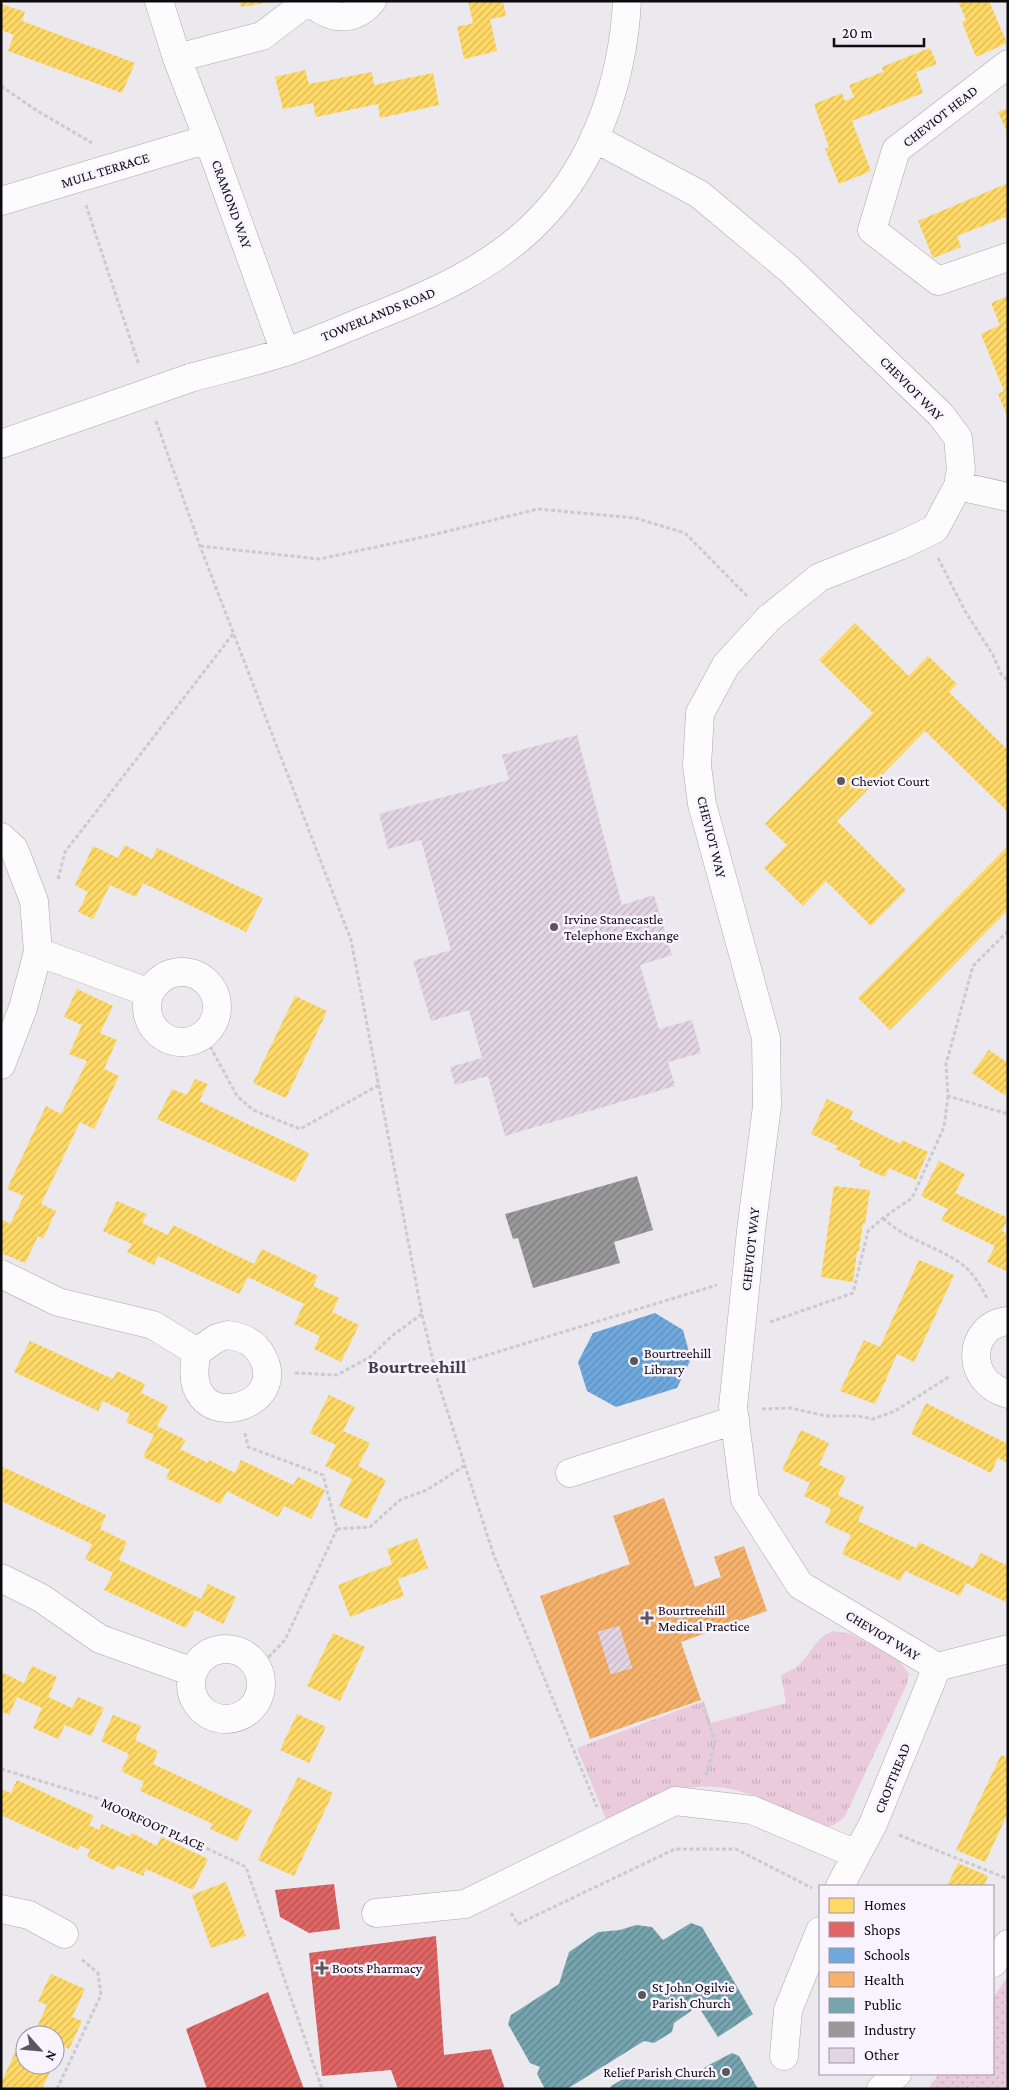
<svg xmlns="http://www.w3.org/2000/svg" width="1009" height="2090" font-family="'Crimson Pro',serif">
<defs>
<pattern id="grass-tufts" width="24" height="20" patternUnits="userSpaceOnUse" patternTransform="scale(1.25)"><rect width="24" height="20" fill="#eacbdb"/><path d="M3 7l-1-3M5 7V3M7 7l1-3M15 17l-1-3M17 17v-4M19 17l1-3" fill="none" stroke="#c8adbb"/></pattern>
<pattern id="park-dots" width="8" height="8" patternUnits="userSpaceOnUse" patternTransform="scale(1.25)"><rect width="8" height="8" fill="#eacbdb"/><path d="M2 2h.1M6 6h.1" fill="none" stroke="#c8adbb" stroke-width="1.8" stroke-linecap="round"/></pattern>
<pattern id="homes-hatch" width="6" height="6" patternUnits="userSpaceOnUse" patternTransform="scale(1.25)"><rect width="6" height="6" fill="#ffd966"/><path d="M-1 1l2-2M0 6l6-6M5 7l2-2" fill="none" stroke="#d9b957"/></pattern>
<pattern id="shops-hatch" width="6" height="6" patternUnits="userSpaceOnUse" patternTransform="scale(1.25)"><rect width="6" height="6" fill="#e06666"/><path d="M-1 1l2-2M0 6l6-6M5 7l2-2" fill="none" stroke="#b45252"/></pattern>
<pattern id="schools-hatch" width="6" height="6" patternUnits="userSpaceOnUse" patternTransform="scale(1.25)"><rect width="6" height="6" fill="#6fa8dc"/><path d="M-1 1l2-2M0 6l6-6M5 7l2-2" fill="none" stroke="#5f8fbc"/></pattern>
<pattern id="health-hatch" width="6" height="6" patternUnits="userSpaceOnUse" patternTransform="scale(1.25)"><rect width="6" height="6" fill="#f6b26b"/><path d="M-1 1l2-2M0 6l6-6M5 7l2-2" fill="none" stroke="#d2985c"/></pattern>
<pattern id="public-hatch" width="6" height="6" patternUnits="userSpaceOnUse" patternTransform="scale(1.25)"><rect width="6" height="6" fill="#76a5af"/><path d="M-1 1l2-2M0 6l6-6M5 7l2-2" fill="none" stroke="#5f858d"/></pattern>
<pattern id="industry-hatch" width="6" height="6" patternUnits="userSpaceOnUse" patternTransform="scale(1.25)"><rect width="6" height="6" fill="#999"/><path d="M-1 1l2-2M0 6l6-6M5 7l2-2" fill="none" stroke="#7b7b7b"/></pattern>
<pattern id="building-hatch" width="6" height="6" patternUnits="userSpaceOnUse" patternTransform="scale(1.25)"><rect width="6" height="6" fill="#e2d4e2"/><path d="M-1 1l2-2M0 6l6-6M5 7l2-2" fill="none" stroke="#c1b5c1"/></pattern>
</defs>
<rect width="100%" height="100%" fill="#ebe8ee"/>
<path fill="url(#grass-tufts)" d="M 833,1631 L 851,1634 L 899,1660 L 909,1674 L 906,1686 L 845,1816 C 837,1824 832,1827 822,1828 C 782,1809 742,1782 696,1787 C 669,1790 632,1809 606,1819 L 577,1748 L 704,1701 L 711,1723 L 786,1703 L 781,1675 C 786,1672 794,1670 799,1665 C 813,1652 814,1638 833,1631 Z"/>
<path fill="url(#park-dots)" d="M 1008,1976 L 1008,2089 L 928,2089 L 939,2074 L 993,2074 L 993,1998 Z"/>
<path fill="url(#homes-hatch)" d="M 240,1 L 271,1 L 271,2 L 241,7 Z
M 468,1 L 503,1 L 506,16 L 490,19 L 497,51 L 464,59 L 457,27 L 473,23 Z
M 958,1 L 989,1 L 1007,43 L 976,57 L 962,22 L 966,20 Z
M 1,4 L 25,12 L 22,21 L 135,63 L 122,93 L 8,51 L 14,35 L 1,30 Z
M 930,48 L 937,64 L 916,72 L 923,93 L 852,121 L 871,171 L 839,184 L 825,149 L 829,147 L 814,104 L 842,93 L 845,101 L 854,97 L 849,85 L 883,72 L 882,67 Z
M 305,70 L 309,84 L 372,72 L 374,85 L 433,73 L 439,105 L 380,118 L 378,104 L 316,117 L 313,103 L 283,109 L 275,77 Z
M 1008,108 L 1008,134 L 998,112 Z
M 1008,183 L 1008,216 L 957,236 L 961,247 L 933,258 L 918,221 Z
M 1008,296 L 1008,418 L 998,394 L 1004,391 L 981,334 L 1000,325 L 991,303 Z
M 855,623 L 909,676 L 928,656 L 957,684 L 949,692 L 1008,750 L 1008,812 L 925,731 L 837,821 L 906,890 L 871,926 L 826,881 L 803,906 L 764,868 L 787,845 L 765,824 L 873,713 L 819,660 Z
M 125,845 L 152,859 L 157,848 L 263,898 L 246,932 L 143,883 L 136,897 L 110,885 L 93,919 L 78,912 L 88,892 L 75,885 L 93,846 L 118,858 Z
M 1008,846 L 1008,910 L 890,1030 L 858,998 Z
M 77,989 L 113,1006 L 100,1033 L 117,1040 L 104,1069 L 119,1076 L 94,1129 L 80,1122 L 41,1204 L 56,1211 L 43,1239 L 38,1236 L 25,1263 L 1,1253 L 1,1219 L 10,1224 L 24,1196 L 7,1189 L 46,1106 L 61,1114 L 87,1061 L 69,1054 L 82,1025 L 64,1017 Z
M 295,996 L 327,1011 L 286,1098 L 253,1083 Z
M 989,1050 L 1005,1061 L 1008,1058 L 1008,1091 L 1004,1095 L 972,1073 Z
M 195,1079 L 208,1084 L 199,1101 L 309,1153 L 295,1182 L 157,1119 L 172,1089 L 187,1095 Z
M 827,1099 L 853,1111 L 850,1119 L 900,1144 L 902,1140 L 928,1152 L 916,1180 L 889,1168 L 885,1177 L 859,1166 L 861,1161 L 835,1149 L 838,1146 L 811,1134 Z
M 939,1161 L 965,1174 L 955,1193 L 1008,1218 L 1002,1231 L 1008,1234 L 1008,1272 L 987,1262 L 995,1246 L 941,1220 L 948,1209 L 921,1196 Z
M 834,1186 L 870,1190 L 865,1224 L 863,1223 L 859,1251 L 857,1251 L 853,1282 L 821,1277 Z
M 117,1201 L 147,1214 L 142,1223 L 168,1235 L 173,1225 L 254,1264 L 262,1249 L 318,1276 L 313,1286 L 339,1298 L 332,1312 L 359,1325 L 341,1362 L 314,1349 L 320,1336 L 294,1324 L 304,1304 L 248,1277 L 239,1294 L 158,1256 L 154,1265 L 127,1252 L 132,1244 L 103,1231 Z
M 919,1260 L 954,1275 L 914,1362 L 897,1354 L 875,1404 L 840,1391 L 864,1340 L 880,1347 Z
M 30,1341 L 113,1379 L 117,1371 L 145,1384 L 141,1393 L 168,1406 L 157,1426 L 186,1440 L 180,1449 L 208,1463 L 209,1460 L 235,1473 L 241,1460 L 293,1485 L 298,1477 L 325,1490 L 311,1519 L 284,1506 L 278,1517 L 227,1491 L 220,1504 L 166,1478 L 170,1470 L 143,1457 L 154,1435 L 126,1422 L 130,1414 L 103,1401 L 98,1411 L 14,1372 Z
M 329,1395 L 355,1407 L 343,1431 L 370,1443 L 358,1466 L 386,1480 L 367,1519 L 339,1506 L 352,1479 L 325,1466 L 336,1445 L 310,1433 Z
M 926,1403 L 1006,1443 L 1008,1439 L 1008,1463 L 998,1458 L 991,1473 L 911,1434 Z
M 801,1430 L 829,1443 L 819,1465 L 846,1477 L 838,1495 L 864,1507 L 858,1521 L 916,1548 L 919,1542 L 973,1568 L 981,1553 L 1008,1566 L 1008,1603 L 966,1583 L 960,1596 L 905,1571 L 900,1581 L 842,1554 L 851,1535 L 825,1523 L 831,1509 L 804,1496 L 810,1483 L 782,1470 Z
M 1,1466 L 106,1515 L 100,1529 L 127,1542 L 119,1560 L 201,1599 L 208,1584 L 236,1597 L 223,1624 L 195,1610 L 186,1628 L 104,1590 L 113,1573 L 85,1559 L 92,1544 L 1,1501 Z
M 417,1538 L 428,1568 L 398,1579 L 404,1596 L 350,1617 L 338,1585 L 392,1564 L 387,1549 Z
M 333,1633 L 365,1647 L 340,1701 L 307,1686 Z
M 32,1666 L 57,1677 L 48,1697 L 72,1708 L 78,1697 L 104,1708 L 91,1736 L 65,1725 L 58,1739 L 33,1728 L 42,1708 L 17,1697 L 9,1715 L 1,1711 L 1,1672 L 24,1683 Z
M 297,1714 L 326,1727 L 309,1763 L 280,1750 Z
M 113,1715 L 141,1726 L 135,1740 L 158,1751 L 153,1764 L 252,1810 L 237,1841 L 210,1829 L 213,1824 L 140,1791 L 144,1782 L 121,1771 L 129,1754 L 101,1741 Z
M 1001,1755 L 1008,1758 L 1008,1813 L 985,1862 L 956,1850 Z
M 298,1777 L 333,1793 L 294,1876 L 258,1860 Z
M 17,1780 L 94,1816 L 89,1825 L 99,1830 L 102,1824 L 130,1837 L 132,1833 L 157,1846 L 161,1837 L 208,1859 L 193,1890 L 146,1869 L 143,1876 L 117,1865 L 114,1870 L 87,1857 L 90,1850 L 80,1845 L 78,1850 L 1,1815 L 1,1789 L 11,1793 Z
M 958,1863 L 988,1876 L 984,1886 L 947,1886 Z
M 226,1882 L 246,1936 L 211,1948 L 192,1895 Z
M 51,1974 L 85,1989 L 72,2017 L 82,2021 L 69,2049 L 62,2045 L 55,2060 L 55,2035 L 25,2035 L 25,2065 L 53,2065 L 42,2089 L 1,2089 L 1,2083 L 26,2029 L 35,2032 L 47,2005 L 38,2001 Z"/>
<path fill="url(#shops-hatch)" d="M 334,1884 L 340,1929 L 309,1933 L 280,1917 L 275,1890 Z
M 436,1936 L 444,2055 L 491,2049 L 505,2089 L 398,2089 L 391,2070 L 322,2076 L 309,1953 Z
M 268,1992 L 304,2089 L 207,2089 L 186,2029 Z"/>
<path fill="url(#schools-hatch)" d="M 655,1313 L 683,1330 L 691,1359 L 677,1388 L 616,1407 L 587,1391 L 578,1362 L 593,1333 Z"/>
<path fill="url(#health-hatch)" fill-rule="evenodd" d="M 664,1498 L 695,1587 L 721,1577 L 714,1557 L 744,1546 L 767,1611 L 681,1642 L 701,1700 L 590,1739 L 540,1596 L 630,1564 L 613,1516 ZM 619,1626 L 632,1668 L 611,1674 L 598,1632 Z"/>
<path fill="url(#public-hatch)" d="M 691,1923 L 702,1927 L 753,2014 L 718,2037 L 698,2006 L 674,2023 L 672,2032 L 654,2043 L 644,2041 L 567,2089 L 545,2089 L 537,2074 L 540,2067 L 530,2063 L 508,2024 L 511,2015 L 559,1984 L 569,1952 L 598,1932 L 620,1930 L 636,1925 L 652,1927 L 663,1940 Z
M 732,2053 L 739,2056 L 758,2089 L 610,2089 L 611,2086 L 640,2069 L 668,2079 L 676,2074 L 696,2079 L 701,2075 L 705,2067 Z"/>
<path fill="url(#industry-hatch)" d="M 637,1176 L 653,1230 L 614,1242 L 620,1263 L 533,1288 L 518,1238 L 513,1239 L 505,1214 Z"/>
<path fill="url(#building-hatch)" d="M 577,735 L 622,905 L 654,895 L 672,955 L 640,965 L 659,1029 L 692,1020 L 701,1053 L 668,1062 L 675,1086 L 505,1136 L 488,1076 L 455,1085 L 450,1067 L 482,1058 L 469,1010 L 431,1021 L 413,961 L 451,950 L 421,840 L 388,849 L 379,814 L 509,780 L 502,755 Z
M 619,1626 L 632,1668 L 611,1674 L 598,1632 Z"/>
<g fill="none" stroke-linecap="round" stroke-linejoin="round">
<g stroke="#aaa8ad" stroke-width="29">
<path id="minor" d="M 159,1 L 177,58 L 208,139 L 285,352
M 310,1 C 329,20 353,23 372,1
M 177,58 L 262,36 L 308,1
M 1008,64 L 896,150 L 872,230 L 938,281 L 1008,257
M 594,138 L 699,194 L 789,269 L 941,415 L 958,438 L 961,469 L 958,486 L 935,529 L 899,546 L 820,577 L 769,618 L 726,665 L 700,713 L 697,766 L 702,804 L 766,1038 L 767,1106 L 751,1231 L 733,1407 L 745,1499 L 800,1585 L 937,1667 L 1008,1649
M 1,201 L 208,139
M 190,378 C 222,369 254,362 285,352 C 312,343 339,331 366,320 C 428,296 494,268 541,218 C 596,161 623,79 627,1
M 1,444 L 116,404
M 958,486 L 1008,497
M 1,837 L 14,849 L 34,901 L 38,952 L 23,1008 L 1,1065
M 38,952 L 150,993
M147 1007a35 35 0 1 1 70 0a35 35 0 1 1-70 0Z
M 1,1274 L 58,1302 L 153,1325 L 197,1352
M 1008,1321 C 967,1325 964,1382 1008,1394
M 228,1335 C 243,1337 255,1342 262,1356 C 293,1411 176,1440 197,1352 L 217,1338 Z
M 570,1473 L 735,1420
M 1,1578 L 41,1598 L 100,1639 L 193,1672
M191 1684a35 35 0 1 1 70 0a35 35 0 1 1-70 0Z
M 840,1886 L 873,1824 L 937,1667
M 1,1909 L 29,1915 L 64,1934
M 376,1913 L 465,1904 L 675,1801 L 752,1810 L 856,1854
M 993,1963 L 1008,1944
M 784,2056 L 788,2010 L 820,1931
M 881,2089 L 897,2074"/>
</g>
<path stroke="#cbcacc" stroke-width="3" stroke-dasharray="4 2.5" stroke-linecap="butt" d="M 1,86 L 36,110 L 92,143
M 86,205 L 139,365
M 156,421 L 200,546 L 351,940 L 422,1314 L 438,1382 L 493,1553 L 597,1807
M 200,546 L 319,559 L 428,536 L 538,509 L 635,518 L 685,533 L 749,598
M 938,558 L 965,611 L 993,655 L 1001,674 L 1008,681
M 58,879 L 65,852 L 233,634
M 1008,931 L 973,966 L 946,1064 L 948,1096 L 1008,1114
M 204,1035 L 237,1096 L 253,1110 L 300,1129 L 379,1085
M 883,1218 C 908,1242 939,1246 964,1266 C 974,1274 981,1287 987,1298
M 770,1322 L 853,1293 L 868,1231 L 883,1218 L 912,1198 L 944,1127 L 948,1096
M 435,1371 L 717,1285
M 295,1373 L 337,1375 L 370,1357 L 393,1335 L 422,1314
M 762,1409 L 791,1408 L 826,1416 L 858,1416 L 873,1419 L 895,1411 L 950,1376
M 245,1433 L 248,1447 L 323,1475 L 337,1529 L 285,1640 L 257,1669
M 337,1529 L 370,1527 L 400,1500 L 427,1490 L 464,1466
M 702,1703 L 715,1742 L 706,1775
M 1,1769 L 110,1802 L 246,1867 L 321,2086 L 325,2089
M 899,1835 L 1008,1879
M 511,1913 L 518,1924 L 675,1849 L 736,1849 L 812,1888
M 57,2089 L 101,1995 L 98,1973 L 80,1958"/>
<use href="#minor" stroke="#fcfcfc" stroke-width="28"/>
<g stroke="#aaa8ad" stroke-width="29" stroke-linecap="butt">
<path id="minor-bridge" d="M 116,404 L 190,378"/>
</g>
<use href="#minor-bridge" stroke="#fcfcfc" stroke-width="28"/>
</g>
<g fill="#5b585d" stroke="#f8f3fe" stroke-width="2">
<circle cx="841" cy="781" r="5"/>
<circle cx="554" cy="927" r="5"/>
<circle cx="634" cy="1361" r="5"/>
<path d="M644.5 1610.5h5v5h5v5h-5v5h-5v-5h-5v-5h5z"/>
<path d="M319.5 1960.5h5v5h5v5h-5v5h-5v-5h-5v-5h5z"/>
<circle cx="642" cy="1995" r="5"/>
<circle cx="726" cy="2072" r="5"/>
</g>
<g text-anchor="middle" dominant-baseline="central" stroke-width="5" stroke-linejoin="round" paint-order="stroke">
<g font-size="14" fill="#0d0b0f" stroke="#f8f3fe">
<text transform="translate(940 116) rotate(-38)">CHEVIOT HEAD</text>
<text transform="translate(105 170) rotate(-17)">MULL TERRACE</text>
<text transform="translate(232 204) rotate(70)">CRAMOND WAY</text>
<text transform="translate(378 314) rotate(-22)">TOWERLANDS ROAD</text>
<text transform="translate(912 388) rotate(45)">CHEVIOT WAY</text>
<text transform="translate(712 837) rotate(76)">CHEVIOT WAY</text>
<text transform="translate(750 1249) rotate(-84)">CHEVIOT WAY</text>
<text transform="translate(883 1635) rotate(31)">CHEVIOT WAY</text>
<text transform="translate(892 1778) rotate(-68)">CROFTHEAD</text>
<text transform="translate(153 1824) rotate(24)">MOORFOOT PLACE</text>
</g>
<g font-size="14" fill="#0d0b0f" stroke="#f8f3fe" text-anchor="start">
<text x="851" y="781">Cheviot Court</text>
<text x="564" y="919">Irvine Stanecastle<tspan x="564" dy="16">Telephone Exchange</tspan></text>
<text x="644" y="1353">Bourtreehill<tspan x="644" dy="16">Library</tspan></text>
<text x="658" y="1610">Bourtreehill<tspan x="658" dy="16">Medical Practice</tspan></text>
<text x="332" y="1968">Boots Pharmacy</text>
<text x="652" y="1987">St John Ogilvie<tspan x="652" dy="16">Parish Church</tspan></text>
<text x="716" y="2072" text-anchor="end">Relief Parish Church</text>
</g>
<g font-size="19" font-weight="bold" fill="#433e47" stroke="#f8f3fe">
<text x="417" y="1366">Bourtreehill</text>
</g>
</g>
<rect width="1009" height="2090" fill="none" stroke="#0d0b0f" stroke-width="5"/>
<rect x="819" y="1885" width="175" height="190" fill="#f8f3fe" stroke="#9a969e"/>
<rect x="829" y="1898" width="25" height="15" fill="#ffd966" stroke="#9a969e"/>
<text x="864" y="1910" font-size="15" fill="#0d0b0f">Homes</text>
<rect x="829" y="1922" width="25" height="15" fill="#e06666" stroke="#9a969e"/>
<text x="864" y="1935" font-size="15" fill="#0d0b0f">Shops</text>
<rect x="829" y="1948" width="25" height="15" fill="#6fa8dc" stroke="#9a969e"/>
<text x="864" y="1960" font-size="15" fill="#0d0b0f">Schools</text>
<rect x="829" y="1972" width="25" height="15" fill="#f6b26b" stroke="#9a969e"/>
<text x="864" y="1985" font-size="15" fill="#0d0b0f">Health</text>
<rect x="829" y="1998" width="25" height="15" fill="#76a5af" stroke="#9a969e"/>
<text x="864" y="2010" font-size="15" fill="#0d0b0f">Public</text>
<rect x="829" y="2022" width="25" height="15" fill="#999999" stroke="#9a969e"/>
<text x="864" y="2035" font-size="15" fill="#0d0b0f">Industry</text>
<rect x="829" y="2048" width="25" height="15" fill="#e2d4e2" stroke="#9a969e"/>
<text x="864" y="2060" font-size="15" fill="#0d0b0f">Other</text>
<g transform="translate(40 2050) rotate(117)"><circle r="24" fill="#f8f3fe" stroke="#9a969e"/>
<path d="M0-4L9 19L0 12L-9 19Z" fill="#5b585d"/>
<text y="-8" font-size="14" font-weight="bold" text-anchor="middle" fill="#0d0b0f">N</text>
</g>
<path d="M834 38v8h90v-8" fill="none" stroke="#0d0b0f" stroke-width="2.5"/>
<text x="842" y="38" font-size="15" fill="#0d0b0f" stroke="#f8f3fe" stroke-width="4" paint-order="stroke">20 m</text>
</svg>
